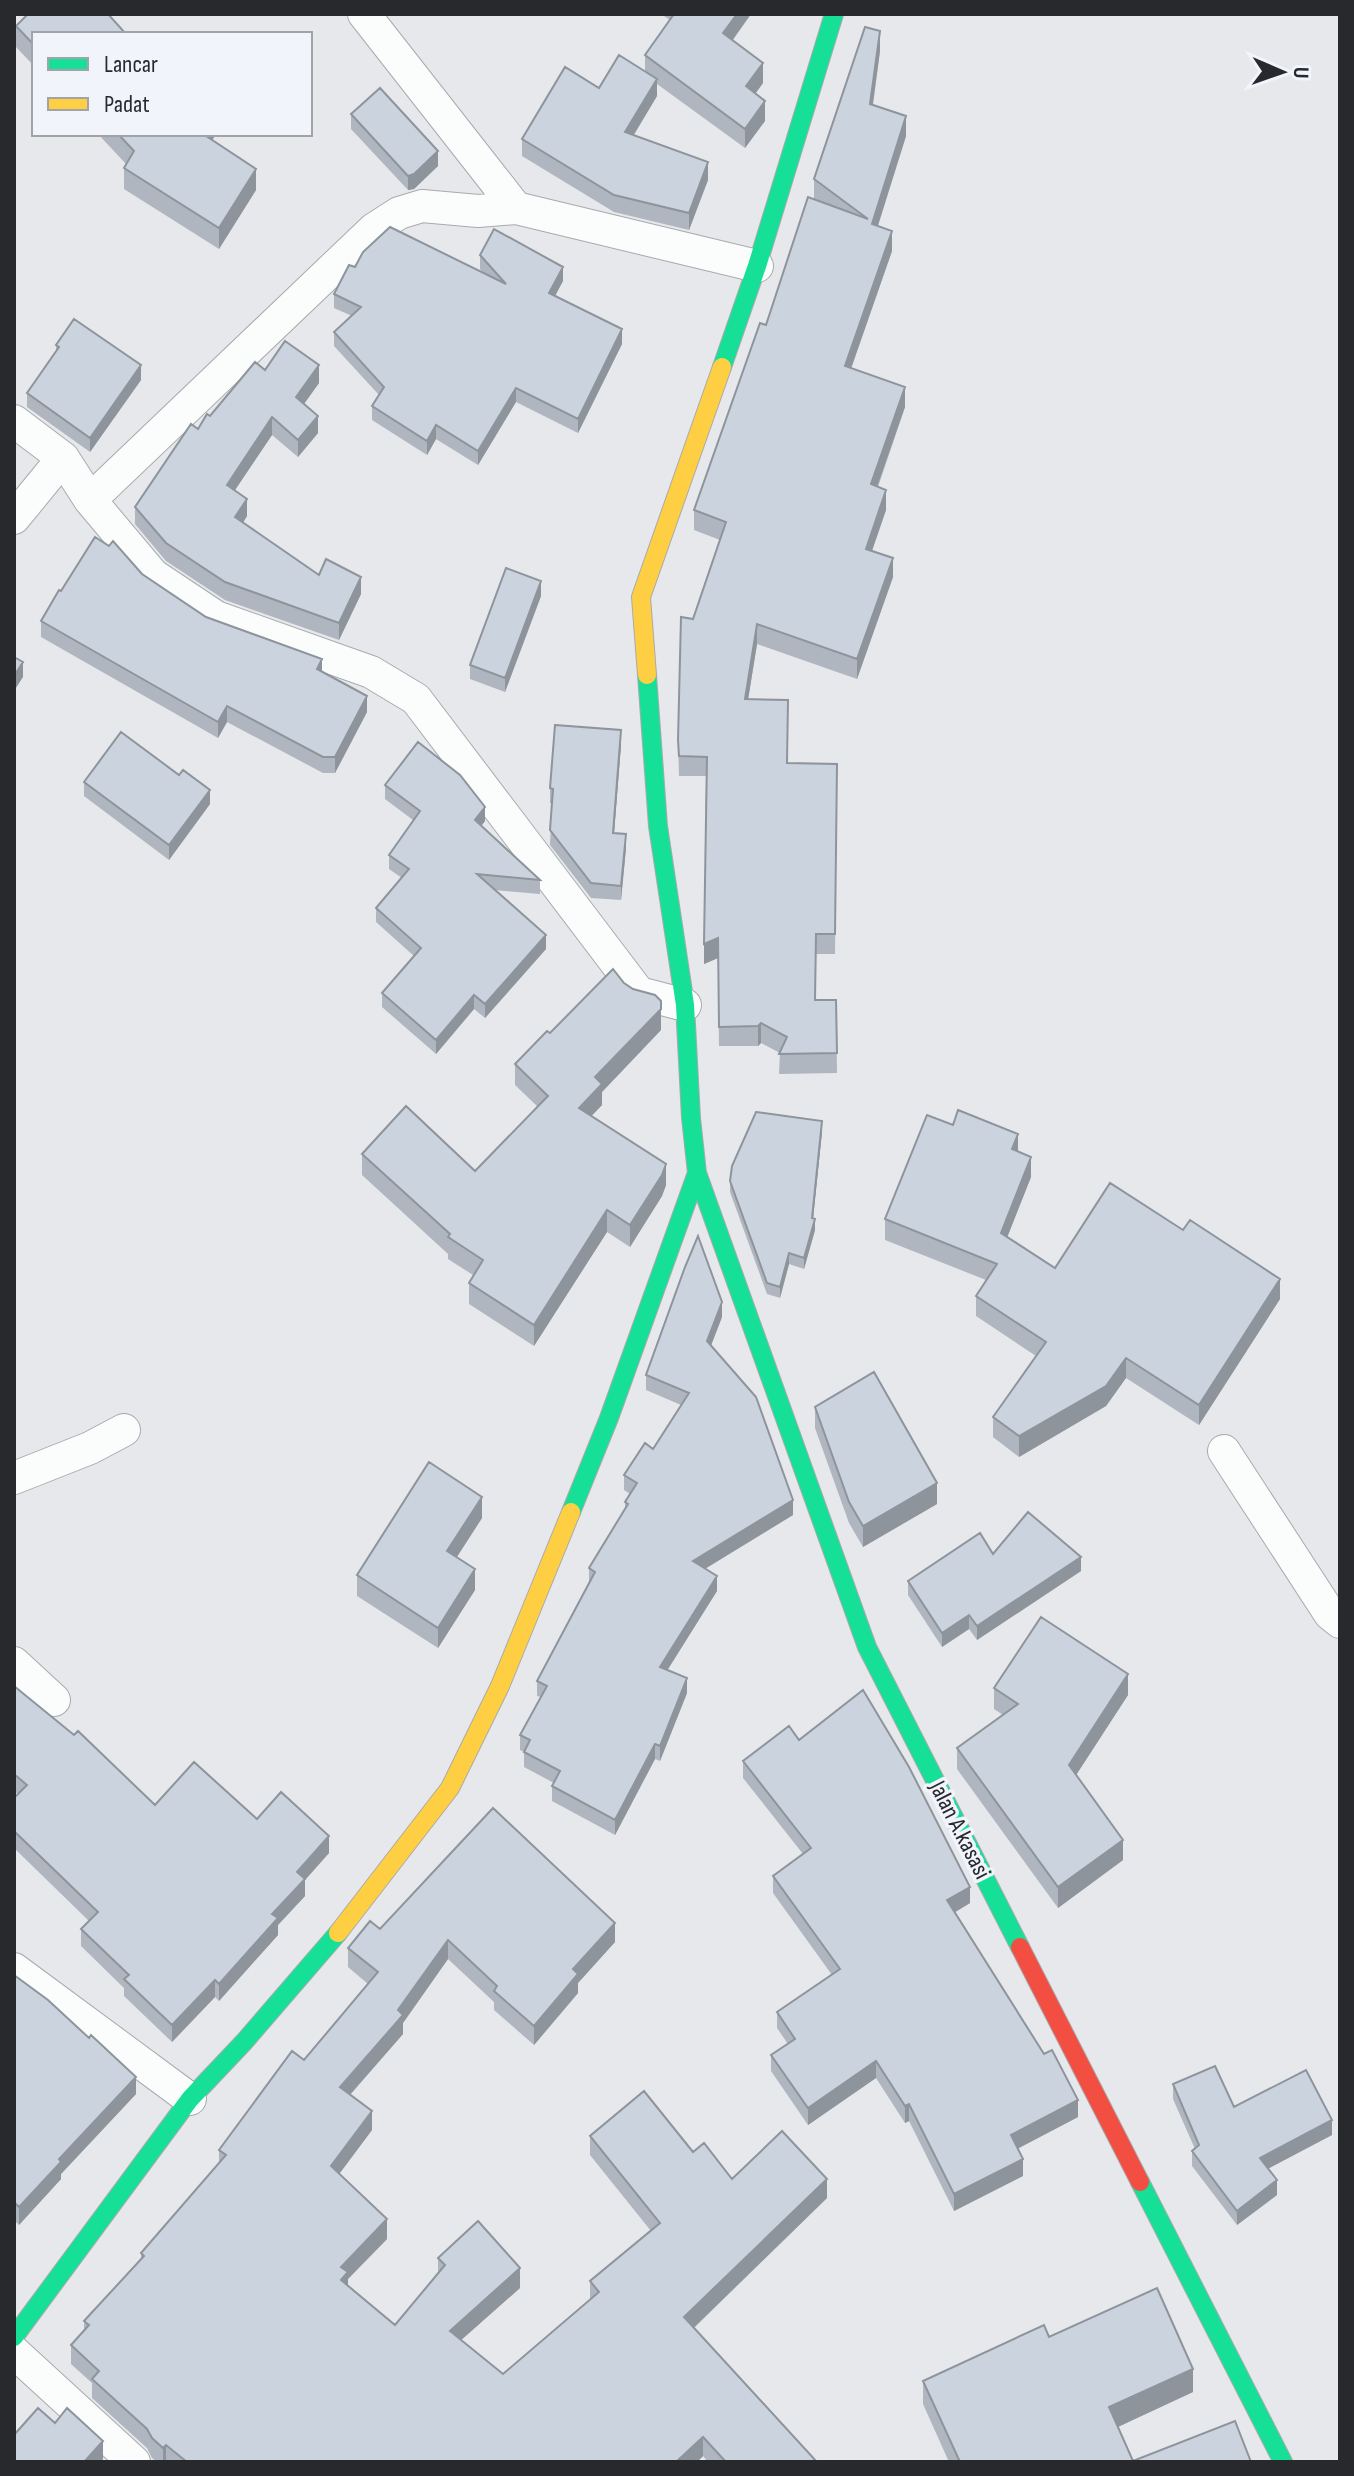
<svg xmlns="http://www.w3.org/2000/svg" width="1354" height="2476" font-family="'Sofia Sans Condensed',sans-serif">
<rect width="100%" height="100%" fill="#e7e8ec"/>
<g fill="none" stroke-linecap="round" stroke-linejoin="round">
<g stroke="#a9aaad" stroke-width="34">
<path id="street" d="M 364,14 L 516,208
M 14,421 L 63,458 L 90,500 L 153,575 L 216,617 L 371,672 L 416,699 L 639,993 L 685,1005
M 90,500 L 374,229 L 399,213 L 422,206 L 478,211 L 516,208 L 757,266
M 14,518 L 63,458
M 1224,1451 L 1330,1614 L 1340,1622
M 14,1478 L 90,1448 L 124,1430
M 14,1663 L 54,1700
M 14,1969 L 190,2099
M 14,2352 L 134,2462"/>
</g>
<g stroke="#a9aaad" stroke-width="20">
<path id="fast" d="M 722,367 L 757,266 L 834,14
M 697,1173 L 867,1647 L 1020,1947
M 571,1512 L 609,1418 L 697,1173 L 691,1118 L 685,1005 L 658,826 L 647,675
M 1140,2182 L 1283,2462
M 14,2337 L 190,2099 L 244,2042 L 338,1933"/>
</g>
<g stroke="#a9aaad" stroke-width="20">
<path id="slow" d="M 647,675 L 641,597 L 722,367
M 338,1933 L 450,1788 L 500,1686 L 571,1512"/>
</g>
<g stroke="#a9aaad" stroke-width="20">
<path id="jam" d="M 1020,1947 L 1140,2182"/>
</g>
<use href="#street" stroke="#fbfcfc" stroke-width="32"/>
<use href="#fast" stroke="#16e098" stroke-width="18"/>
<use href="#slow" stroke="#ffcf43" stroke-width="18"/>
<use href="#jam" stroke="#f24e42" stroke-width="18"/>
</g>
<path fill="#afb6bf" d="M 661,14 L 751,14 L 733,40 L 763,83 L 756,93 L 765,121 L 745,148 L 657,84 L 657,96 L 634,135 L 708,180 L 689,230 L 614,212 L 522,156 L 522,139 L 599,88 L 645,71 L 645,55 L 670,20 Z
M 16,26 L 34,34 L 34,66 L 16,47 Z
M 880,51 L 873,105 L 906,136 L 878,226 L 892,251 L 851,368 L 905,407 L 878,487 L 886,510 L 872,551 L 893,577 L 857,679 L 757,644 L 748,699 L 787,763 L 837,764 L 835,954 L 816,954 L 815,1000 L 836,1000 L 837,1073 L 779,1074 L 780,1053 L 761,1043 L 758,1046 L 719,1046 L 718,958 L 704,964 L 706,776 L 679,776 L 678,740 L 693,619 L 720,540 L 694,530 L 694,510 L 814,199 L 814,179 Z
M 351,114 L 438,166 L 414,189 L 408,190 L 351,129 Z
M 98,134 L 216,134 L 212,141 L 256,190 L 219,249 L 124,189 L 124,168 L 126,164 Z
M 480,255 L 563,281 L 555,296 L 622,344 L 578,433 L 516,402 L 478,465 L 436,439 L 427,455 L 372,420 L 372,406 L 379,395 L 334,346 L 334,332 L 352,316 L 334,308 L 334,294 L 355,267 L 483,273 L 480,269 Z
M 56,345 L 141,380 L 90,452 L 27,407 L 27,393 L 56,351 Z
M 265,370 L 319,383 L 304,404 L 318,433 L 298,457 L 272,435 L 235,490 L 247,516 L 243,523 L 319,575 L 361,594 L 339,640 L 225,600 L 166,561 L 135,524 L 135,507 L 198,429 L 210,416 Z
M 142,574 L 206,617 L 322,671 L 367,712 L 335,773 L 323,773 L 227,722 L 218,738 L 41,637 L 41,621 L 61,591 Z
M 541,596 L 505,692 L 470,679 L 470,665 Z
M 621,745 L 614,833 L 626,848 L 621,900 L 591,898 L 550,845 L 552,803 L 550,803 L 550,788 Z
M 84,782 L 210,804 L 169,860 L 84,796 Z
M 385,785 L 485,821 L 481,826 L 540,880 L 540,894 L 494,890 L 546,949 L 485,1018 L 474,1009 L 436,1054 L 382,1007 L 382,993 L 414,956 L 376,922 L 376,908 L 402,878 L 389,869 L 389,855 L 413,820 L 385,799 Z
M 661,1030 L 602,1092 L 602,1105 L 591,1116 L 666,1185 L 662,1196 L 630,1247 L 607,1232 L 534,1346 L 469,1304 L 469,1283 L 473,1275 L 448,1259 L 448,1254 L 362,1175 L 362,1154 L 475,1171 L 538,1107 L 515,1085 L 515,1064 L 550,1033 Z
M 822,1132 L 813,1218 L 815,1230 L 804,1269 L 789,1264 L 780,1298 L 767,1294 L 730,1192 L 730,1181 Z
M 1018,1152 L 1031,1177 L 1007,1237 L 1055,1268 L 1280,1299 L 1199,1425 L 1126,1378 L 1106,1406 L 1019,1457 L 993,1437 L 993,1417 L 1036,1356 L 976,1316 L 976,1296 L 986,1280 L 885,1240 L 885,1219 Z
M 722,1317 L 711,1345 L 793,1515 L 705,1569 L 717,1591 L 667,1670 L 687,1693 L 660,1761 L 655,1759 L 615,1835 L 552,1801 L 552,1786 L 554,1783 L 524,1767 L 524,1752 L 520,1750 L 520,1735 L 541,1697 L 537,1696 L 537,1681 L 589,1583 L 589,1568 L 625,1510 L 625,1502 L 630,1494 L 624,1490 L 624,1475 L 653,1449 L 681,1405 L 646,1390 L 646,1375 Z
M 815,1407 L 937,1504 L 863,1547 L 849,1523 L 815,1428 Z
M 482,1518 L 457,1557 L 475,1590 L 438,1648 L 357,1596 L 357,1575 Z
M 993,1554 L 1081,1571 L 977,1640 L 969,1629 L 942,1647 L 908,1595 L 908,1581 Z
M 14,1686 L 155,1805 L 257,1819 L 329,1853 L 305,1880 L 305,1896 L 278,1925 L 278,1935 L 219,2001 L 215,1997 L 172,2042 L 124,1996 L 124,1988 L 81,1946 L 81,1929 L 89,1921 L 14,1848 L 14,1798 L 18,1794 L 14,1791 Z
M 994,1688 L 1128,1695 L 1076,1775 L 1123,1860 L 1058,1908 L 957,1769 L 957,1748 L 1003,1715 L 994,1709 Z
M 799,1740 L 970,1903 L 955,1912 L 1078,2117 L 1017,2149 L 1023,2176 L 954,2211 L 909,2121 L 905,2123 L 876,2078 L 808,2125 L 771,2071 L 771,2055 L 788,2044 L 777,2028 L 777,2012 L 832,1975 L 773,1893 L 773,1876 L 803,1854 L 743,1778 L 743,1761 Z
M 380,1929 L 615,1942 L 578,1983 L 578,1993 L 534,2045 L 494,2010 L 494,2002 L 448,1959 L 403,2023 L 403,2034 L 350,2095 L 372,2130 L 339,2174 L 387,2239 L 348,2279 L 348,2285 L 395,2325 L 438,2273 L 438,2258 L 520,2288 L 461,2340 L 503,2374 L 590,2299 L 590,2281 L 651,2231 L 590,2155 L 590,2136 L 693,2152 L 732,2179 L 827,2198 L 694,2328 L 817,2462 L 708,2462 L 703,2456 L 697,2462 L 157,2462 L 152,2458 L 147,2448 L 92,2398 L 92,2383 L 71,2364 L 71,2345 L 84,2331 L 84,2321 L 141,2260 L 141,2253 L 219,2163 L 219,2150 L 304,2060 L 368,1984 L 348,1967 L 348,1948 Z
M 14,1975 L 136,2094 L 61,2174 L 61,2179 L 19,2225 L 14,2220 Z
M 1173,2084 L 1234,2107 L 1332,2135 L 1268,2168 L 1277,2195 L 1237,2225 L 1192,2166 L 1192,2151 L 1195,2149 L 1173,2099 Z
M 1049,2337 L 1193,2392 L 1118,2427 L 1133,2461 L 1251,2462 L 949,2462 L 923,2404 L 923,2381 Z"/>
<path fill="#8e949b" d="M 737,14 L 751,14 L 723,53 L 723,33 Z
M 880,31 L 880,51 L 870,124 L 870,104 Z
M 763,63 L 763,83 L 746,106 L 746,86 Z
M 657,79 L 657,96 L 625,149 L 625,132 Z
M 765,101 L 765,121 L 745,148 L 745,129 Z
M 906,116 L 906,136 L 872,244 L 872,224 Z
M 203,134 L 216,134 L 203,155 Z
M 438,151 L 438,166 L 414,189 L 408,190 L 408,176 Z
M 708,162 L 708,180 L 689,230 L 689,213 Z
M 256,169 L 256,190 L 219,249 L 219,228 Z
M 892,231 L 892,251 L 845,386 L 845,366 Z
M 563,267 L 563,281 L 549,307 L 549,293 Z
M 622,329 L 622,344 L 578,433 L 578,419 Z
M 141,365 L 141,380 L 90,452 L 90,438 Z
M 319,365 L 319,383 L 296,415 L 296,397 Z
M 905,387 L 905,407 L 871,504 L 871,484 Z
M 516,388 L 516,402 L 478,465 L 478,451 Z
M 318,416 L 318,433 L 298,457 L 298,440 Z
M 272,417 L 272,435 L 227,502 L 227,485 Z
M 436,425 L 436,439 L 427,455 L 427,441 Z
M 886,490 L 886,510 L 866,568 L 866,549 Z
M 247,499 L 247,516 L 235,535 L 235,517 Z
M 893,558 L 893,577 L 857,679 L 857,659 Z
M 361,577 L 361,594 L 339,640 L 339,623 Z
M 541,581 L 541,596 L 505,692 L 505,678 Z
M 757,624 L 757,644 L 745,719 L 745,699 Z
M 322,659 L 322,675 L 317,669 Z
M 23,662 L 23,677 L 14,691 L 14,676 Z
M 367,696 L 367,712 L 335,773 L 335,757 Z
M 227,706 L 227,722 L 218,738 L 218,722 Z
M 621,730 L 621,745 L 613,847 L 613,833 Z
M 210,790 L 210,804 L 169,860 L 169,845 Z
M 485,807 L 485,821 L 475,834 L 475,820 Z
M 626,834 L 626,848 L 621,900 L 621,886 Z
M 546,935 L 546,949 L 485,1018 L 485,1004 Z
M 718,938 L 718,958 L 704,964 L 704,944 Z
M 474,995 L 474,1009 L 436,1054 L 436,1040 Z
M 661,1009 L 661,1030 L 602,1092 L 602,1105 L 579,1129 L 579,1108 L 595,1077 Z
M 761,1023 L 761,1043 L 758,1046 L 758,1026 Z
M 822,1121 L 822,1132 L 812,1229 L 812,1218 Z
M 1018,1134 L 1018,1155 L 1012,1149 Z
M 1031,1157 L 1031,1177 L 1001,1253 L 1001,1233 Z
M 666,1164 L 666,1185 L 662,1196 L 630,1247 L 630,1225 Z
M 607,1210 L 607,1232 L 534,1346 L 534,1325 Z
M 815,1219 L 815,1230 L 804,1269 L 804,1258 Z
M 789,1253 L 789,1264 L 780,1298 L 780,1287 Z
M 1280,1279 L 1280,1299 L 1199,1425 L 1199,1405 Z
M 722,1302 L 722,1317 L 707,1356 L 707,1341 Z
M 1126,1358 L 1126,1378 L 1106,1406 L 1019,1457 L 1019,1436 Z
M 937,1483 L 937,1504 L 863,1547 L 863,1526 Z
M 482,1497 L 482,1518 L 447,1572 L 447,1551 Z
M 793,1500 L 793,1515 L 693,1576 L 693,1561 Z
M 1081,1557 L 1081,1571 L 977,1640 L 977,1626 Z
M 475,1569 L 475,1590 L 438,1648 L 438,1628 Z
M 717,1576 L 717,1591 L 660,1682 L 660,1667 Z
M 969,1615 L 969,1629 L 942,1647 L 942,1633 Z
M 1128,1674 L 1128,1695 L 1069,1786 L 1069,1765 Z
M 687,1678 L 687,1693 L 660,1761 L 660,1746 Z
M 655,1744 L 655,1759 L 615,1835 L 615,1820 Z
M 329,1836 L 329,1853 L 305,1880 L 305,1896 L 278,1925 L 278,1935 L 219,2001 L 219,1984 L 272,1914 L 297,1872 Z
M 1123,1840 L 1123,1860 L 1058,1908 L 1058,1887 Z
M 970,1887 L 970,1903 L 947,1917 L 947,1900 Z
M 615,1923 L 615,1942 L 578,1983 L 578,1993 L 534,2045 L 534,2026 L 573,1969 Z
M 448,1940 L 448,1959 L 403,2023 L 403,2034 L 340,2106 L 340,2087 L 398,2010 Z
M 215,1980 L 215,1997 L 172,2042 L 172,2025 Z
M 876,2061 L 876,2078 L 808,2125 L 808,2108 Z
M 136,2077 L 136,2094 L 61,2174 L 61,2179 L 19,2225 L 19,2207 L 59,2159 Z
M 1078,2100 L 1078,2117 L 1011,2152 L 1011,2135 Z
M 909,2104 L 909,2121 L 905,2123 L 905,2106 Z
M 372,2111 L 372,2130 L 331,2185 L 331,2166 Z
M 1332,2120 L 1332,2135 L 1260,2173 L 1260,2158 Z
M 1023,2159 L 1023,2176 L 954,2211 L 954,2194 Z
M 827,2179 L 827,2198 L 684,2337 L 684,2317 Z
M 1277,2180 L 1277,2195 L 1237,2225 L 1237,2211 Z
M 387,2219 L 387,2239 L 348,2279 L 348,2292 L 341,2299 L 341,2267 Z
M 520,2268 L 520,2288 L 450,2350 L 450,2331 Z
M 1193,2369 L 1193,2392 L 1109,2431 L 1109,2407 Z
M 703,2437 L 703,2456 L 697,2462 L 676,2462 Z
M 103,2441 L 103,2459 L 101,2462 L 84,2462 Z
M 166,2445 L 166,2462 L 163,2462 L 163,2448 Z"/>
<path fill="#cbd4de" stroke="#8e949b" stroke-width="2" d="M 28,14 L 108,14 L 126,34 L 34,34 L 34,45 L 16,26 Z
M 674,14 L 737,14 L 723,33 L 763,63 L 746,86 L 765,101 L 745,129 L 645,55 Z
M 865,27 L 880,31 L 870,104 L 906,116 L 872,224 L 892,231 L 845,366 L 905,387 L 871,484 L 886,490 L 866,549 L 893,558 L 857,659 L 757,624 L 745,699 L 788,700 L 787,763 L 837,764 L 835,934 L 816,934 L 815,1000 L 836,1000 L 837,1053 L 779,1054 L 787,1037 L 761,1023 L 758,1026 L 719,1027 L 718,938 L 704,944 L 707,757 L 679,756 L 678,740 L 681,617 L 693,619 L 726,522 L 694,510 L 760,323 L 766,325 L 808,197 L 868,219 L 814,179 Z
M 619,55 L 657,79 L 625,132 L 708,162 L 689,213 L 614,195 L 522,139 L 565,67 L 599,88 Z
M 380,88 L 438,151 L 414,174 L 408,176 L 351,114 Z
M 118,134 L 203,134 L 256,169 L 219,228 L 124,168 L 134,151 Z
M 390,227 L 506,284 L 480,255 L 494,229 L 563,267 L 549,293 L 622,329 L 578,419 L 516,388 L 478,451 L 436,425 L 427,441 L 372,406 L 384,387 L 334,332 L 361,307 L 334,294 L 349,265 L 355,267 L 363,252 Z
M 74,319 L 141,365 L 90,438 L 27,393 L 59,347 L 56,345 Z
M 285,341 L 319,365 L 296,397 L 318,416 L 298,440 L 272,417 L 227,485 L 247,499 L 235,517 L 319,575 L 326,559 L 361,577 L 339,623 L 225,582 L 166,543 L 135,507 L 191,424 L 198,429 L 207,414 L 210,416 L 255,362 L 265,370 Z
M 95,537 L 109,546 L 113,541 L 142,574 L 206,617 L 322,659 L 317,669 L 367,696 L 335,757 L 323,757 L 227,706 L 218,722 L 41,621 L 59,590 L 61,591 Z
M 506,568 L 541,581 L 505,678 L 470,665 Z
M 14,657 L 23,662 L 14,676 Z
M 555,725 L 621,730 L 613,833 L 626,834 L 621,886 L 591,883 L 550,830 L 553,789 L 550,788 Z
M 121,732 L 179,775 L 183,770 L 210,790 L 169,845 L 84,782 Z
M 418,742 L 460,775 L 485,807 L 475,820 L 540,880 L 477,874 L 546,935 L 485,1004 L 474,995 L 436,1040 L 382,993 L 421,948 L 376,908 L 409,869 L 389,855 L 420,811 L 385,785 Z
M 613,969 L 624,983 L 633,989 L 655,995 L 661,1001 L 661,1009 L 595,1077 L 602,1084 L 579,1108 L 666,1164 L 662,1175 L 630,1225 L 607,1210 L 534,1325 L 469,1283 L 483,1260 L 448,1237 L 450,1234 L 362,1154 L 406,1106 L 475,1171 L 548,1096 L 515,1064 L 547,1031 L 550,1033 Z
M 958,1110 L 1018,1134 L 1012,1149 L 1031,1157 L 1001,1233 L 1055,1268 L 1110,1183 L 1183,1230 L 1190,1220 L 1280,1279 L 1199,1405 L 1126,1358 L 1106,1386 L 1019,1436 L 993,1417 L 1046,1342 L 976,1296 L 997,1264 L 885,1219 L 927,1115 L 953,1125 Z
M 756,1112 L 822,1121 L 812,1218 L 815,1219 L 804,1258 L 789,1253 L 780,1287 L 767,1283 L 730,1181 L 732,1166 Z
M 698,1236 L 722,1302 L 707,1341 L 756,1397 L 793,1500 L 693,1561 L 717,1576 L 660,1667 L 687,1678 L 660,1746 L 655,1744 L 615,1820 L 552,1786 L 560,1771 L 524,1752 L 530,1740 L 520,1735 L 547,1686 L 537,1681 L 595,1572 L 589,1568 L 628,1504 L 625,1502 L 637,1483 L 624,1475 L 645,1443 L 653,1449 L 689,1393 L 646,1375 L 685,1267 Z
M 874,1372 L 937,1483 L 863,1526 L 849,1502 L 815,1407 Z
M 429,1462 L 482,1497 L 447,1551 L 475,1569 L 438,1628 L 357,1575 Z
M 1028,1512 L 1081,1557 L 977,1626 L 969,1615 L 942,1633 L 908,1581 L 980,1533 L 993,1554 Z
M 1041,1617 L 1128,1674 L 1069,1765 L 1123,1840 L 1058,1887 L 957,1748 L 1018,1704 L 994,1688 Z
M 14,1686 L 74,1735 L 78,1731 L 155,1805 L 194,1762 L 257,1819 L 281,1792 L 329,1836 L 297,1872 L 305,1879 L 272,1914 L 278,1918 L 219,1984 L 215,1980 L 172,2025 L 124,1979 L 129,1975 L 81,1929 L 98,1912 L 14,1831 L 14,1798 L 27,1785 L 14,1774 Z
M 863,1690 L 909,1767 L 970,1887 L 947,1900 L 1044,2054 L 1052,2050 L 1078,2100 L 1011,2135 L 1023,2159 L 954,2194 L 909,2104 L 905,2106 L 876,2061 L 808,2108 L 771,2055 L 795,2039 L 777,2012 L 840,1969 L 773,1876 L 811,1848 L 743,1761 L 789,1726 L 799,1740 Z
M 493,1808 L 615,1923 L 573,1969 L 578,1974 L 534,2026 L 494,1991 L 497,1986 L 448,1940 L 398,2010 L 403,2015 L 340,2087 L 372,2111 L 331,2166 L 387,2219 L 341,2267 L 348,2272 L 341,2280 L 395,2325 L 445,2265 L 438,2258 L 478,2221 L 520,2268 L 450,2331 L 503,2374 L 599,2292 L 590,2281 L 660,2223 L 590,2136 L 644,2091 L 693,2152 L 704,2143 L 732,2179 L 782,2131 L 827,2179 L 684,2317 L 817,2462 L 726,2462 L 703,2437 L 676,2462 L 187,2462 L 166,2445 L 163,2448 L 152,2438 L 147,2429 L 92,2379 L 99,2371 L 71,2345 L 89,2325 L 84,2321 L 144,2256 L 141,2253 L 226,2155 L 219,2150 L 292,2051 L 304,2060 L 378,1972 L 348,1948 L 370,1921 L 380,1929 Z
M 14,1975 L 48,2000 L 89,2038 L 91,2035 L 136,2077 L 59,2159 L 61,2162 L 19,2207 L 14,2202 Z
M 1215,2066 L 1234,2107 L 1306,2070 L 1332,2120 L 1260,2158 L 1277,2180 L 1237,2211 L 1192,2151 L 1199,2145 L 1173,2084 Z
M 1157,2288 L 1193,2369 L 1109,2407 L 1133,2461 L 1235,2421 L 1251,2462 L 960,2462 L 923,2381 L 1044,2325 L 1049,2337 Z
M 38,2408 L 55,2423 L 67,2408 L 103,2441 L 84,2462 L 14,2462 L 14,2435 Z"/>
<g text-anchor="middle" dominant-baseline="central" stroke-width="7" stroke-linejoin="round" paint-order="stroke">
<g font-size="24" fill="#28292c" stroke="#f2f4fc">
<text transform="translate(960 1830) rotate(63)">Jalan A.kasasi</text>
</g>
</g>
<rect width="1354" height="2476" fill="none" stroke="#28292c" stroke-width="32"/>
<rect x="32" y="32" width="280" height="104" fill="#f2f4fc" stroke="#a1a3a9" stroke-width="2"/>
<rect x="48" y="58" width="40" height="12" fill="#16e098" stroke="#a1a3a9" stroke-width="2"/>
<text x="104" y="72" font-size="24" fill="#28292c">Lancar</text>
<rect x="48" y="98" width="40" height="12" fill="#ffcf43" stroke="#a1a3a9" stroke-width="2"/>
<text x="104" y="112" font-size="24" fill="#28292c">Padat</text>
<g transform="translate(1282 72) rotate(92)" stroke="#f2f4fc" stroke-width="6" paint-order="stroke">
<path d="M0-6L14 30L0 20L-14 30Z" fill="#28292c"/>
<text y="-12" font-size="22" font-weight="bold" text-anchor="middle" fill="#28292c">U</text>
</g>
</svg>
